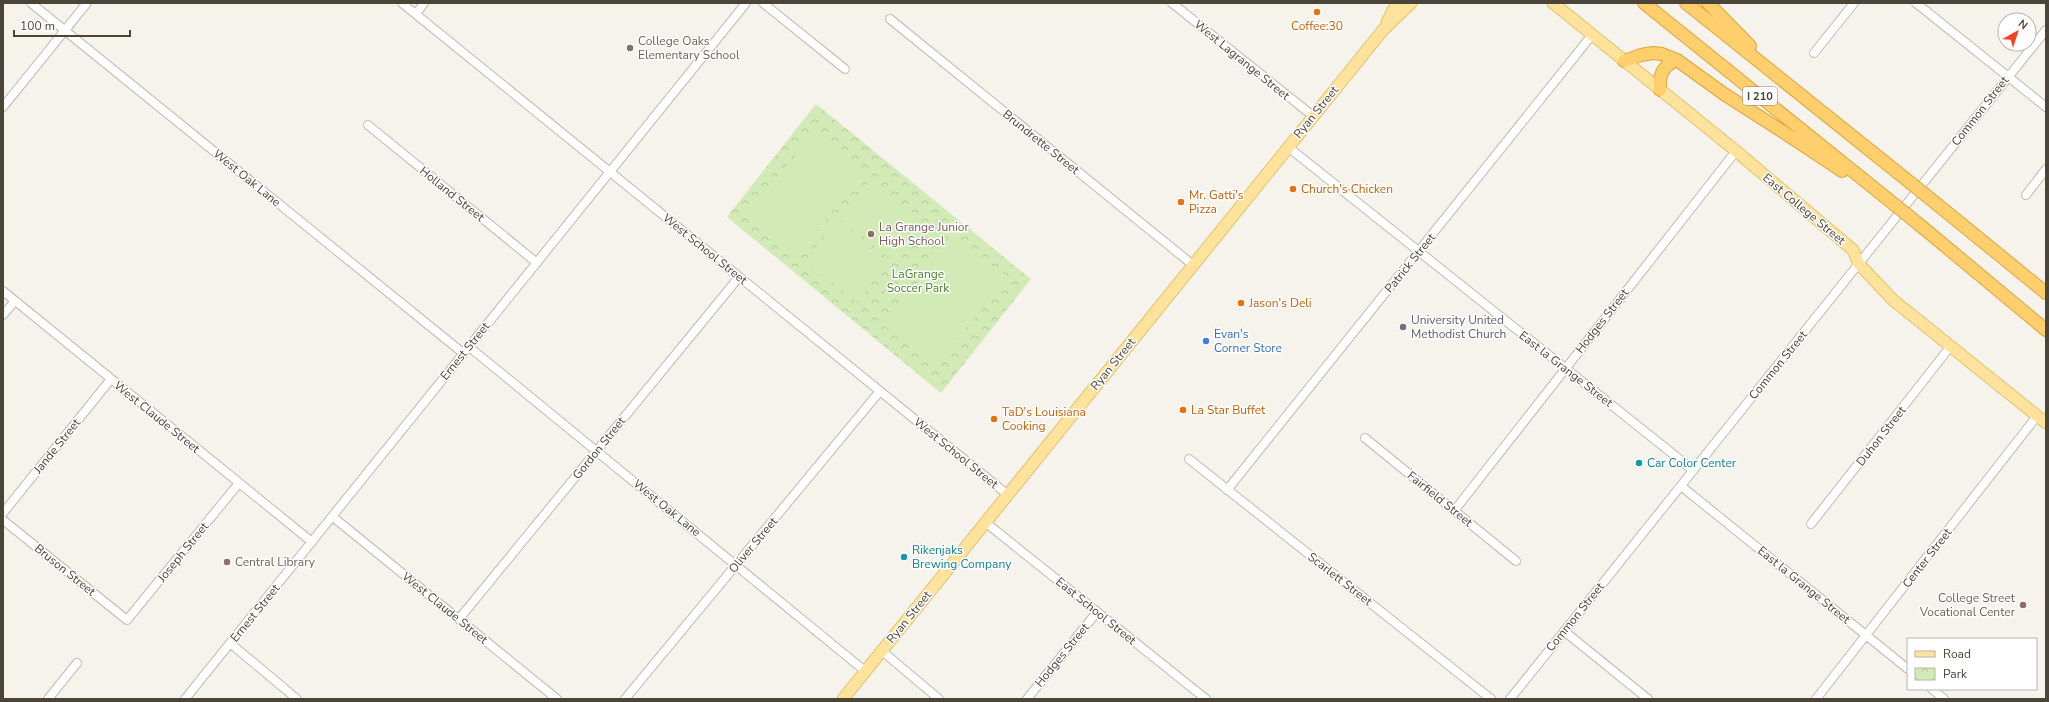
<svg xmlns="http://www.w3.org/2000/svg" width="2049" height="702" font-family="'Nunito Sans',sans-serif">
<defs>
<pattern id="park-crowns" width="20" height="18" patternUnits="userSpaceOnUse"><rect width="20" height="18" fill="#d2eab5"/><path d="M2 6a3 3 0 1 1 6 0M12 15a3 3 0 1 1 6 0" fill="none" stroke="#b6ca9c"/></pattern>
</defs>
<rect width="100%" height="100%" fill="#f6f3ec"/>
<path fill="url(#park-crowns)" d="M 816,104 L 1031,279 L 941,393 L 727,217 Z"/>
<path fill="#d2eab5" d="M 815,131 L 865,171 L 797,255 L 747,215 Z
M 872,179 L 922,220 L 890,259 L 840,218 Z
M 837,222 L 888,264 L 856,302 L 806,261 Z
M 956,236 L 1007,278 L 934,367 L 883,325 Z"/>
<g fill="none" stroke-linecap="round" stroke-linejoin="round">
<g stroke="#c2bbae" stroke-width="10">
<path id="minor" d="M 31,3 L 463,353
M 402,3 L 1008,495
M 763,3 L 845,69
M 1172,3 L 1313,116
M 1916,3 L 2046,107
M 416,14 L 424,3
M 890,19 L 1193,265
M 1814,53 L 1854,3
M 3,107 L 87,3
M 368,125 L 537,263
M 1288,147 L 1693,470
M 2026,195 L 2046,169
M 3,291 L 312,542
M 3,315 L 15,301
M 468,346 L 865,671
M 1365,438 L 1516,561
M 1189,459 L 1491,699
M 1681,486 L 1908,669
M 1227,490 L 1592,35
M 1454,511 L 1736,151
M 3,513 L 111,379
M 333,517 L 557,699
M 3,520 L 127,620 L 239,483
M 985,522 L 1206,699
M 1811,524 L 1950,347
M 459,619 L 739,277
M 1564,631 L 1648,699
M 230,643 L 297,699
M 882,651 L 939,699
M 1932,689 L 1944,699
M 48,699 L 77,663
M 185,699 L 746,3
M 625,699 L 880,391
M 1027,699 L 1097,612
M 1510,699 L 2046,30
M 1816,699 L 2037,416"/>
</g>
<g stroke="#e6c16a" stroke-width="13">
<path id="major" d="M 1553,3 L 1736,151 L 1853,250 L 1859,264 L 1893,300 L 2046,423
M 1387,22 L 1397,3
M 843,699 L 1383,30 L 1411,3"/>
</g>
<g stroke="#e0a43c" stroke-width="14">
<path id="highway" d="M 1644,3 L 1895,205
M 1686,3 L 1897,172
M 1708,3 L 1750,46
M 1624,61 L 1641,55 L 1653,53 L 1662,54 L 1677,60 L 1724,94 L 1788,135 L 1842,171
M 1660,90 C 1659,75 1662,66 1677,60
M 1938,205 L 2046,293
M 1921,226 L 2046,330"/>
</g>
<use href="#minor" stroke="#fff" stroke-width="8"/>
<use href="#major" stroke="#ffe39c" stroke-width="11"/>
<use href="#highway" stroke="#ffcf6e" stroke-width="12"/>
<g stroke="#e0a43c" stroke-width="14" stroke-linecap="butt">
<path id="highway-bridge" d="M 1897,172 L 1938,205
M 1895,205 L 1921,226"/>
</g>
<use href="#highway-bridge" stroke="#ffcf6e" stroke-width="12"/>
</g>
<g fill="#e8710a" stroke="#fff" stroke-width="1.5">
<circle cx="1317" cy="12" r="4"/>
<circle cx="1293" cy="189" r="4"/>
<circle cx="1181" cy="202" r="4"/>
<circle cx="1241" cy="303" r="4"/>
<circle cx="1183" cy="410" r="4"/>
<circle cx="994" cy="419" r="4"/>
</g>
<g fill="#8d6e63" stroke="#fff" stroke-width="1.5">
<circle cx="630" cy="48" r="4"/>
<circle cx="871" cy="234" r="4"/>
<circle cx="227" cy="562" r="4"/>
<circle cx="2023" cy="605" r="4"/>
</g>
<circle fill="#6b7280" stroke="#fff" stroke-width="1.5" cx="1403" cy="327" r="4"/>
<circle fill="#3f7fe0" stroke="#fff" stroke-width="1.5" cx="1206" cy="341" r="4"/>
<g fill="#0f9aa8" stroke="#fff" stroke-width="1.5">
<circle cx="1639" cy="463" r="4"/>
<circle cx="904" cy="557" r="4"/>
</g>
<g text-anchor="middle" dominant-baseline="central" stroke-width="3" stroke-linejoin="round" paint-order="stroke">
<rect fill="#fff" stroke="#817c74" stroke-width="1" x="1743" y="87" width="34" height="18" rx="3"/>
<g font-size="11" font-weight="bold" fill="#4b4439">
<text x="1760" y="96">I 210</text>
</g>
<g font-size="12" fill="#c56008" stroke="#fff" text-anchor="start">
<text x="1317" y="26" text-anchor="middle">Coffee:30</text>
<text x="1301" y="189">Church's Chicken</text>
<text x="1189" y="195">Mr. Gatti's<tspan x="1189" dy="14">Pizza</tspan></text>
<text x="1249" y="303">Jason's Deli</text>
<text x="1191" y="410">La Star Buffet</text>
<text x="1002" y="412">TaD's Louisiana<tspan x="1002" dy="14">Cooking</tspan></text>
</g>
<g font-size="12" fill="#785e54" stroke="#fff" text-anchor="start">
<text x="638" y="41">College Oaks<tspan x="638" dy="14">Elementary School</tspan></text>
<text x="879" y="227">La Grange Junior<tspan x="879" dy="14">High School</tspan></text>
<text x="235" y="562">Central Library</text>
<text x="2015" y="598" text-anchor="end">College Street<tspan x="2015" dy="14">Vocational Center</tspan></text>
</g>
<g font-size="12" fill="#4b4439" stroke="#fff">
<text transform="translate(1242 60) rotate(39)">West Lagrange Street</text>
<text transform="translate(1980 111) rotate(-52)">Common Street</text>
<text transform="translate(1316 112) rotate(-51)">Ryan Street</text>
<text transform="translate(1041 142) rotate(39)">Brundrette Street</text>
<text transform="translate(247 178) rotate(39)">West Oak Lane</text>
<text transform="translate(452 194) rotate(39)">Holland Street</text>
<text transform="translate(1804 209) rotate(40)">East College Street</text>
<text transform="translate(705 249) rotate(39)">West School Street</text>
<text transform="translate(1410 263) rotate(-51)">Patrick Street</text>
<text transform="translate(1602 321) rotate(-52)">Hodges Street</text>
<text transform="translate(465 351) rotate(-51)">Ernest Street</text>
<text transform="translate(1113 364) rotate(-51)">Ryan Street</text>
<text transform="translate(1778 365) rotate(-51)">Common Street</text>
<text transform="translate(1566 369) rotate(38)">East la Grange Street</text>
<text transform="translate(157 417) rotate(39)">West Claude Street</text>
<text transform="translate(1881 436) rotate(-52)">Duhon Street</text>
<text transform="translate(57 446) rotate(-51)">Jande Street</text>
<text transform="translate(599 448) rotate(-51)">Gordon Street</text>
<text transform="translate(956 453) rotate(39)">West School Street</text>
<text transform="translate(1440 499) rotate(39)">Fairfield Street</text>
<text transform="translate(667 508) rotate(39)">West Oak Lane</text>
<text transform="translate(753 545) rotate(-50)">Oliver Street</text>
<text transform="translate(183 552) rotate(-51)">Joseph Street</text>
<text transform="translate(1927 558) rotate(-52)">Center Street</text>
<text transform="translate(65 570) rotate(39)">Bruson Street</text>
<text transform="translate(1340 579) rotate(38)">Scarlett Street</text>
<text transform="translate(1804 585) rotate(39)">East la Grange Street</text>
<text transform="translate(445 608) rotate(39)">West Claude Street</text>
<text transform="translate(1096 611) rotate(39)">East School Street</text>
<text transform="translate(255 613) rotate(-51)">Ernest Street</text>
<text transform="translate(909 617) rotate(-51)">Ryan Street</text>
<text transform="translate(1575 617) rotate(-51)">Common Street</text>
<text transform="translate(1062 655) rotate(-51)">Hodges Street</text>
</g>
<g font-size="12" fill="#4a7f2a" stroke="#fff">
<text x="918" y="274">LaGrange<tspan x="918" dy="14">Soccer Park</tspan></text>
</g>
<g font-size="12" fill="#5b616d" stroke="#fff" text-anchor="start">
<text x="1411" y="320">University United<tspan x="1411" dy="14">Methodist Church</tspan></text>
</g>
<g font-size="12" fill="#366cbe" stroke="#fff" text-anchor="start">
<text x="1214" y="334">Evan's<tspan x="1214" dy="14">Corner Store</tspan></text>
</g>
<g font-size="12" fill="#0d838f" stroke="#fff" text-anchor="start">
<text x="1647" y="463">Car Color Center</text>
<text x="912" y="550">Rikenjaks<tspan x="912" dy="14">Brewing Company</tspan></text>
</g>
</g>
<rect width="2049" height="702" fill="none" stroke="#4b4439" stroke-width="8"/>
<rect x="1907" y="638" width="130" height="52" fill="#ffffff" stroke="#b7b4b0"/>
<rect x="1915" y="651" width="20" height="6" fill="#ffe39c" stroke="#b7b4b0"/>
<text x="1943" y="658" font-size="12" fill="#4b4439">Road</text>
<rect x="1915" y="668" width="20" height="12" fill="url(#park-crowns)" stroke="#b7b4b0"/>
<text x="1943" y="678" font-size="12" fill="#4b4439">Park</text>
<g transform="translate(2017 32) rotate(39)"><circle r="19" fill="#ffffff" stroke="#b7b4b0"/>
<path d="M0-3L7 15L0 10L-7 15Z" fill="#fc3f1d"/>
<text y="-6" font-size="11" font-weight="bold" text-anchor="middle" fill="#4b4439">N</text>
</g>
<path d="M14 30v6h116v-6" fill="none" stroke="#4b4439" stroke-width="2"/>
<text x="20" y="30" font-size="12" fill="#4b4439" stroke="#ffffff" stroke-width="3" paint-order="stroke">100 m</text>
</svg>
